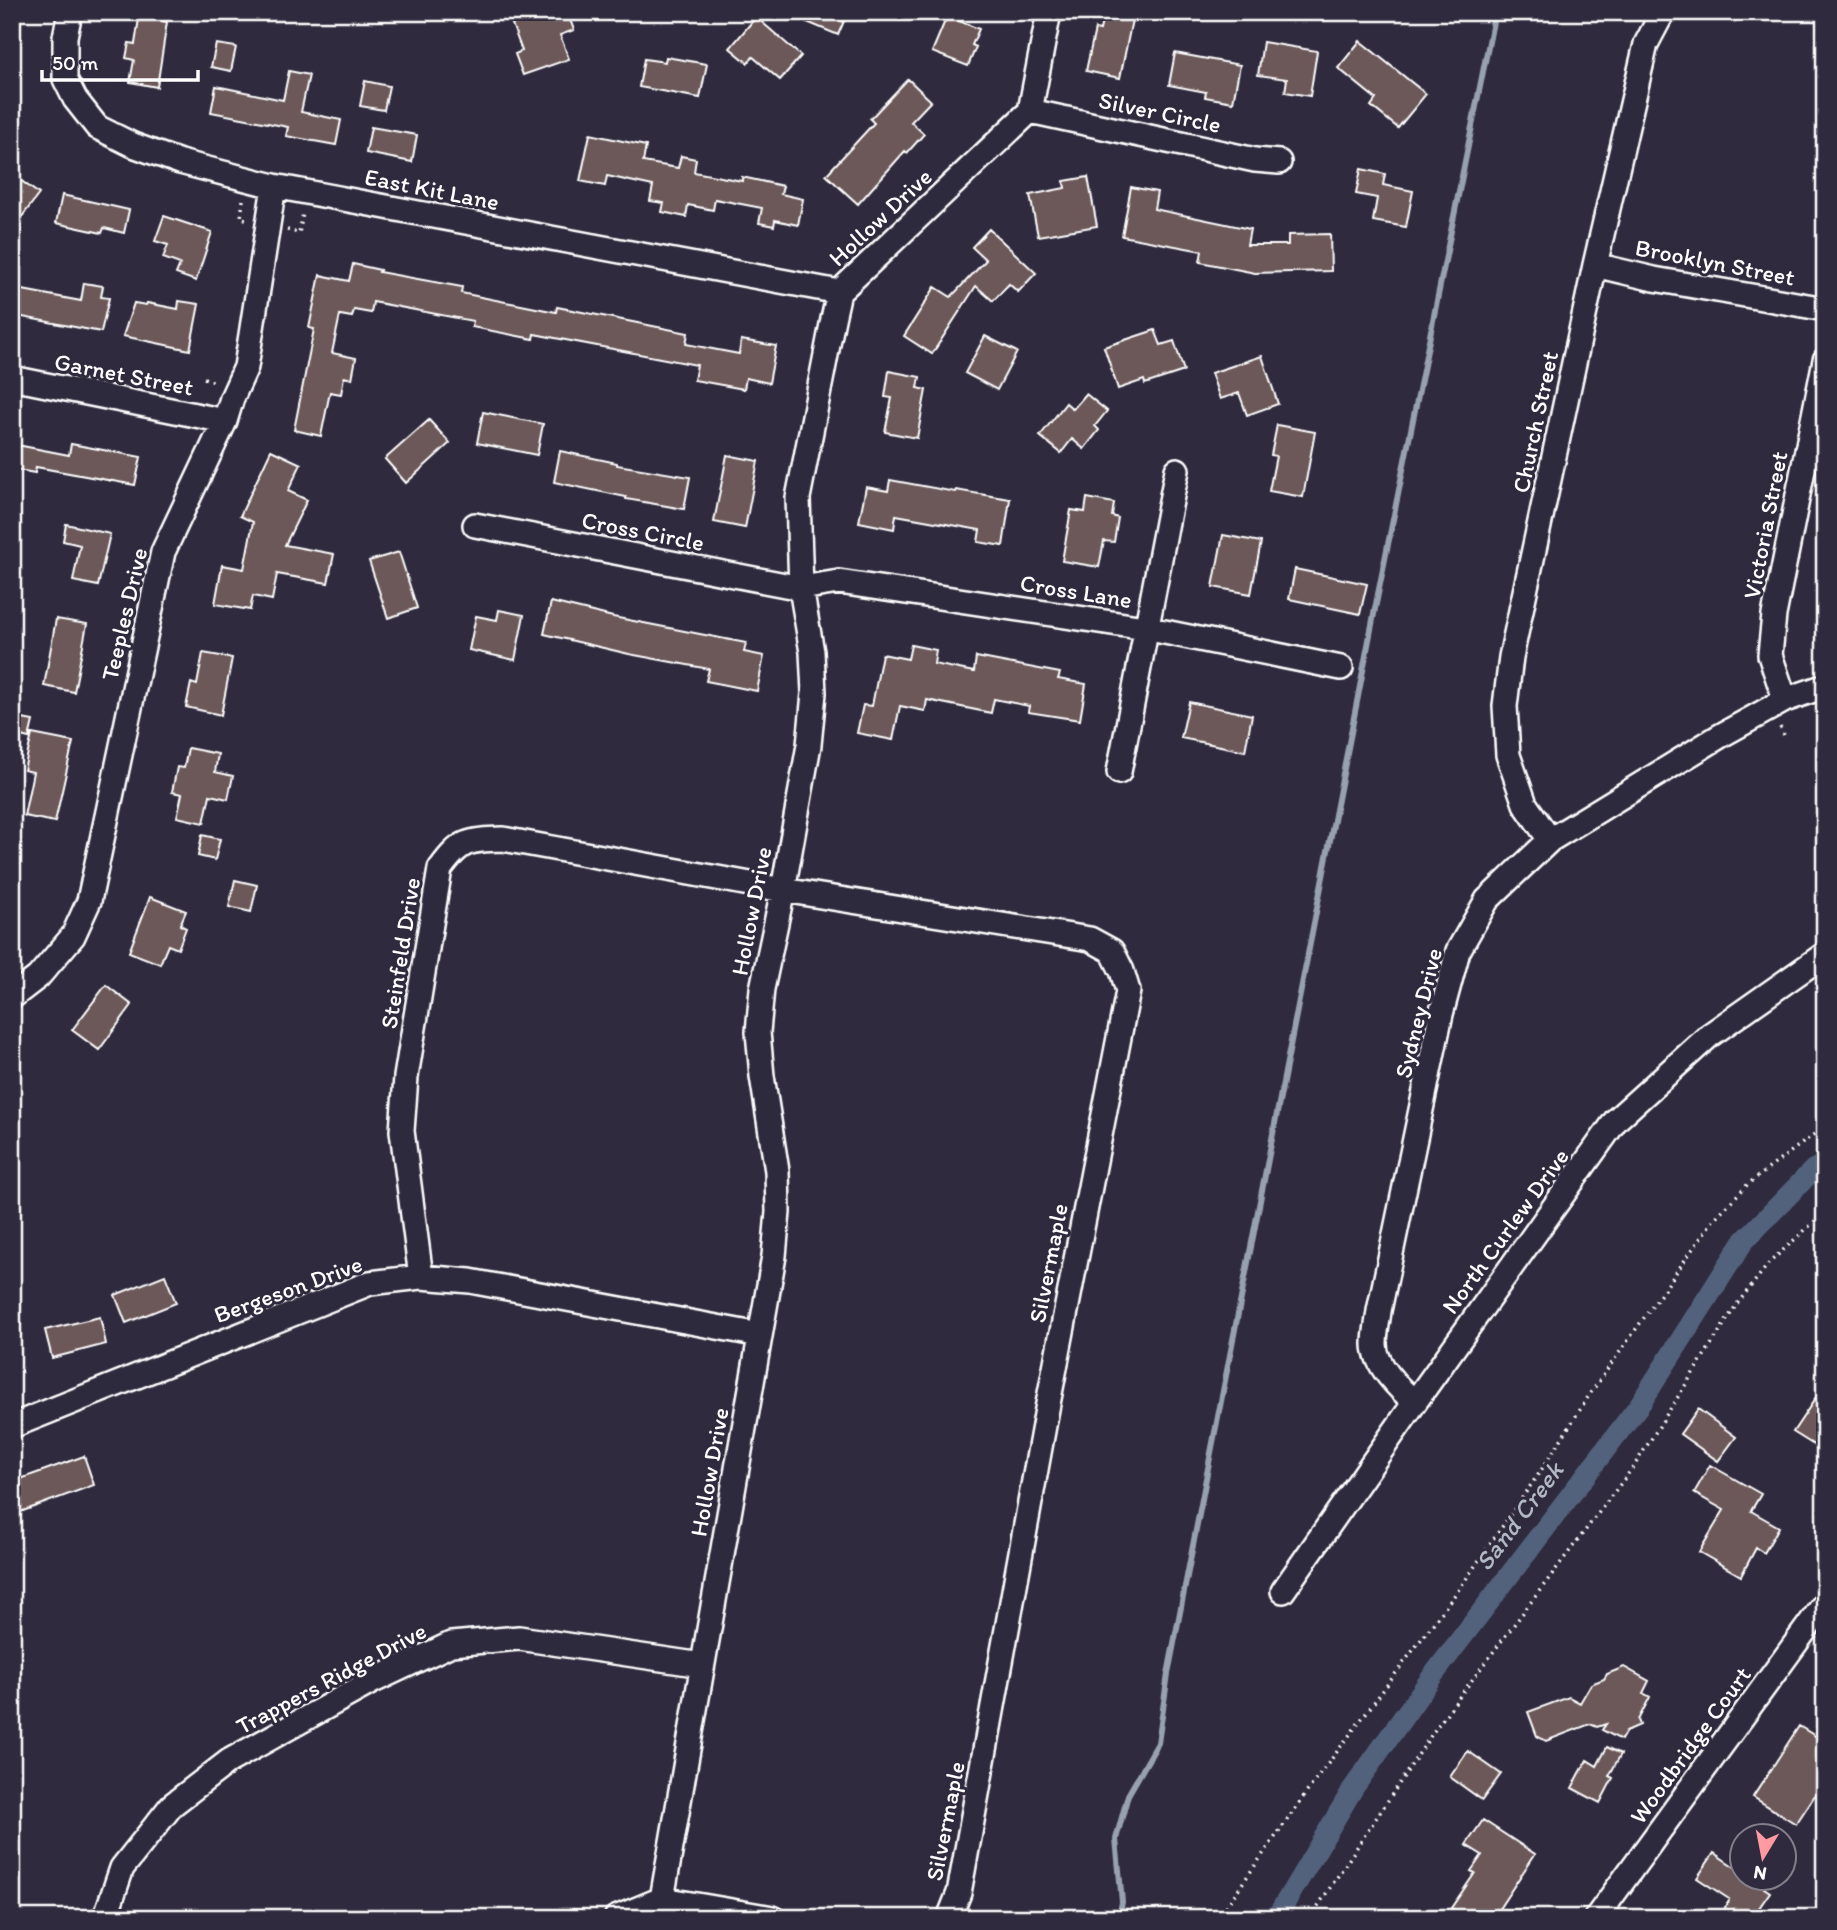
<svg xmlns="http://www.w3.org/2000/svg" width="1837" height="1930" font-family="Itim,sans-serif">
<rect width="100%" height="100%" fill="#2f2a3d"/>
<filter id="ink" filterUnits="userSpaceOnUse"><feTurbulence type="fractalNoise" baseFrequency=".0143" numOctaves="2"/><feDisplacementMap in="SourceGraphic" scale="14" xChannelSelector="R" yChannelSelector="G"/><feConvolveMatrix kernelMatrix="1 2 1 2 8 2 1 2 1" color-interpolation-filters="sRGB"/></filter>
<g filter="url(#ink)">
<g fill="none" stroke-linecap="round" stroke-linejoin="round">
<path stroke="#97a1b0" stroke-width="6" d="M 1119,1918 L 1122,1902 L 1116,1839 L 1128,1795 L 1158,1743 L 1168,1674 L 1375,609 L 1495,12"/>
<path stroke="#52627c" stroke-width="21" d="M 1276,1918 L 1354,1787 L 1431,1678 L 1640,1404 L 1743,1242 L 1813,1170 L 1825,1164"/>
</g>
<path fill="#6c5859" stroke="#fff" stroke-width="2" d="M 140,12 L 164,12 L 163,21 L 167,22 L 157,87 L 130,82 L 134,60 L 126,58 L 129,43 L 135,44 Z
M 545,12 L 567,12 L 574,30 L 560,35 L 569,59 L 523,75 L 515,54 L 522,51 L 512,24 Z
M 783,12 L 848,12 L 838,35 Z
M 1104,12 L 1133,15 L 1120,78 L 1086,71 L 1095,29 L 1100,30 Z
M 947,16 L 979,29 L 972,45 L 976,47 L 968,66 L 932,52 Z
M 756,17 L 801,56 L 780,80 L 753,57 L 748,63 L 730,48 Z
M 1360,41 L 1426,94 L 1398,128 L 1371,106 L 1376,99 L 1338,68 Z
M 1263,42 L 1317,51 L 1310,96 L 1285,92 L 1287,79 L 1258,75 Z
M 216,44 L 236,47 L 231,71 L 211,67 Z
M 1175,53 L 1240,65 L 1233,102 L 1205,97 L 1206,92 L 1169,85 Z
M 666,57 L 707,64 L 700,98 L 639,87 L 644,59 L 665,62 Z
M 289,71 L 309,75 L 301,112 L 341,120 L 336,145 L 286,136 L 288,127 L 211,112 L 216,86 L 283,100 Z
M 908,79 L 931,101 L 911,122 L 924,134 L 907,153 L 905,151 L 858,204 L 826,175 L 874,123 L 870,119 Z
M 365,81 L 389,86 L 384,110 L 360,106 Z
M 371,127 L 417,135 L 412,162 L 366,153 Z
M 590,134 L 646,146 L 643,162 L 678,168 L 681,156 L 696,159 L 694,172 L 742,181 L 742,177 L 783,186 L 781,194 L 803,199 L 798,225 L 775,220 L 774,226 L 759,223 L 762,208 L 715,199 L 713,210 L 688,205 L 686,217 L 662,212 L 664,203 L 650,201 L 653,186 L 607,176 L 605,186 L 580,181 Z
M 1361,169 L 1385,174 L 1383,185 L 1413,191 L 1406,227 L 1373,221 L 1377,198 L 1356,194 Z
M 12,174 L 39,194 L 12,230 Z
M 1088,177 L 1097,226 L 1038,236 L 1030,195 L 1065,188 L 1064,181 Z
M 1131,187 L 1157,192 L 1154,209 L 1250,229 L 1247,245 L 1288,245 L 1288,235 L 1330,234 L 1331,271 L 1255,273 L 1200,262 L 1202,251 L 1122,236 Z
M 62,195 L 129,210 L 124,233 L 104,228 L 102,233 L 56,223 Z
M 164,216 L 212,232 L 196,281 L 176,274 L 180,264 L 163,258 L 168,245 L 155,241 Z
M 989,229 L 1036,273 L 1018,292 L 1009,284 L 993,301 L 976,286 L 932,354 L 904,336 L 935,287 L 951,297 L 986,260 L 972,247 Z
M 353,264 L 380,270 L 379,272 L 462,287 L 461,293 L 556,312 L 557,307 L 688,333 L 686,344 L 739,354 L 741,340 L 776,346 L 769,383 L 746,378 L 744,389 L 694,380 L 697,365 L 534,334 L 533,339 L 472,327 L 473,321 L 373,302 L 371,313 L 354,310 L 352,317 L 340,315 L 332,353 L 356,358 L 352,379 L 344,377 L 341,394 L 330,392 L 321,436 L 294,430 L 314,329 L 309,328 L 320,275 L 349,281 Z
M 84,283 L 103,286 L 101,297 L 109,298 L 101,332 L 12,315 L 12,288 L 81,301 Z
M 179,301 L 199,304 L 190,350 L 123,336 L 134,303 L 146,305 L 147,303 L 178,309 Z
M 1155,330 L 1161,345 L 1174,341 L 1184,371 L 1145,384 L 1144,380 L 1118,389 L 1104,347 Z
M 985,336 L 1017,352 L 997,390 L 965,373 Z
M 1262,356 L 1278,404 L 1247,415 L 1239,393 L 1220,399 L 1211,373 Z
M 889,371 L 920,377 L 918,388 L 926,390 L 917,438 L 885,432 L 892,398 L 885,397 Z
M 1086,394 L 1107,411 L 1095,426 L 1099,430 L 1084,449 L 1072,439 L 1061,453 L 1040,436 L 1066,403 L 1073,409 Z
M 483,412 L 543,424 L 537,455 L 477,443 Z
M 429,420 L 450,443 L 406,483 L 385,459 Z
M 1277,425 L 1315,432 L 1303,497 L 1269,491 L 1276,456 L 1271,455 Z
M 12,444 L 69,455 L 71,444 L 141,457 L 135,485 L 36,467 L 35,473 L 12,469 Z
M 271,450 L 301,464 L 288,491 L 307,500 L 285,545 L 334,554 L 328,583 L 277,574 L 272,600 L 253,596 L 250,610 L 215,604 L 222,565 L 244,569 L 253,522 L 240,516 Z
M 560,451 L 617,463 L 617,465 L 690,477 L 684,509 L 626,499 L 626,497 L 554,482 Z
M 727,455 L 758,461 L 745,528 L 714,522 Z
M 890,480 L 955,492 L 956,490 L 1010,499 L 1003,546 L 978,542 L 980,530 L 896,515 L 894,529 L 859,522 L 866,487 L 888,491 Z
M 1087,498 L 1114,503 L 1112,516 L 1118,518 L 1114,542 L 1104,541 L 1099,567 L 1062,561 L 1071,510 L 1085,512 Z
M 66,524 L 110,534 L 98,586 L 73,581 L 80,545 L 63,541 Z
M 1223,535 L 1261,542 L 1251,594 L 1213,587 Z
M 399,552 L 417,608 L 388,618 L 369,561 Z
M 1295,569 L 1367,584 L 1360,614 L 1289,599 Z
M 551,602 L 613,617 L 746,643 L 744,652 L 764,656 L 757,691 L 706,681 L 709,669 L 629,654 L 544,634 Z
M 499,610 L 524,615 L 515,660 L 469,650 L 476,616 L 497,620 Z
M 56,619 L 87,624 L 74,692 L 44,686 Z
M 911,645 L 936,650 L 934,664 L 974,672 L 976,657 L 1060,673 L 1058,679 L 1086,684 L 1080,720 L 1028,712 L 1029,706 L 994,699 L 991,713 L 927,700 L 925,711 L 900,706 L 893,740 L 857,733 L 863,705 L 872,706 L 882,654 L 908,659 Z
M 203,653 L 232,658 L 221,715 L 186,707 L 191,683 L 197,685 Z
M 1189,702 L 1252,715 L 1245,751 L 1181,738 Z
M 12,717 L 33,721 L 29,738 L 12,734 Z
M 32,734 L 73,742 L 55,822 L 24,816 L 33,772 L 24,770 Z
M 188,748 L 218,754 L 215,772 L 233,776 L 228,799 L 210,795 L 204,823 L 177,817 L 182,794 L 172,792 L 177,767 L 184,768 Z
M 202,835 L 220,839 L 215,860 L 198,856 Z
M 235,880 L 257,885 L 251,912 L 229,907 Z
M 150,897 L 186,911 L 180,925 L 186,928 L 178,949 L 168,945 L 160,964 L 129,952 Z
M 106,985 L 132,1005 L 99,1050 L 72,1030 Z
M 165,1275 L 176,1303 L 126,1323 L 115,1295 Z
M 100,1317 L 106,1344 L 52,1358 L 45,1330 Z
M 1825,1384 L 1825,1452 L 1793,1432 Z
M 1698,1409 L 1736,1437 L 1718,1461 L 1680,1434 Z
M 84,1456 L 94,1485 L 12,1515 L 12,1482 Z
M 1710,1465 L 1761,1494 L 1751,1511 L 1779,1527 L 1764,1553 L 1756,1548 L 1741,1576 L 1699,1552 L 1724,1510 L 1694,1493 Z
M 1624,1667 L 1649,1681 L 1643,1693 L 1650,1697 L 1638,1720 L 1640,1725 L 1626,1731 L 1621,1740 L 1602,1730 L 1606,1724 L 1597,1727 L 1590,1724 L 1546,1741 L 1537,1736 L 1528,1712 L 1569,1697 L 1580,1703 L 1591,1684 L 1604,1679 L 1607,1674 Z
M 1799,1726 L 1825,1742 L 1825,1780 L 1796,1824 L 1753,1797 Z
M 1607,1747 L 1621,1754 L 1609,1776 L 1613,1778 L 1600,1803 L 1572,1788 L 1587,1760 L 1597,1766 Z
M 1468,1751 L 1501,1774 L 1482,1800 L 1450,1777 Z
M 1483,1820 L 1535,1854 L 1493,1918 L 1467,1918 L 1451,1908 L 1475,1873 L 1471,1871 L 1482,1855 L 1466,1845 Z
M 1714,1853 L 1742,1872 L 1742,1878 L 1770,1878 L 1764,1888 L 1770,1892 L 1752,1918 L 1719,1918 L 1729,1899 L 1697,1878 Z"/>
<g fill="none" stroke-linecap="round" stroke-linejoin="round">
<g stroke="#fff" stroke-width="28">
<path id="minor" d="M 70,12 L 65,37 L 65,79 L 75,99 L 97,127 L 133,145 L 180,162 L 274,186 L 839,292
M 1030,111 L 1255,160 L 1279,162
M 1595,265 L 1654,279 L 1825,309
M 12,378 L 225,421
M 475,525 L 801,588 L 839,582 L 1145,628 L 1341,668
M 1785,700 L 1770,655 L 1774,615 L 1825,360
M 1119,772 L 1177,470
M 1550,840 L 1525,804 L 1508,755 L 1505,706 L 1511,657 L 1595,265 L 1646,44 L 1663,12
M 12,997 L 38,977 L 73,936 L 89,901 L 163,552 L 225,421 L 232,398 L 246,367 L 274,186
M 421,1277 L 402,1131 L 406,1077 L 440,869 C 461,840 468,840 503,839 L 783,890 L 1090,939 L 1112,951 L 1122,971 L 1128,991 L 1047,1409 L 959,1893 L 949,1918
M 1415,1402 C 1399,1389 1375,1365 1375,1344 C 1375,1333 1378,1321 1379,1311 L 1441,1014 L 1458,951 L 1487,900 L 1550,840 L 1720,736 L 1785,700 L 1825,686
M 12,1426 L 370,1283 L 421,1277 L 470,1281 L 760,1335
M 1283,1591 L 1415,1402 L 1616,1120 L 1710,1035 L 1825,954
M 662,1899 L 774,1256 L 778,1212 L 777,1171 L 762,1076 L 758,1032 L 762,989 L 783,890 L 809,745 L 814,693 L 812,652 L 801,588 L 798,498 L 833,319 L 839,292 L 1030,111 L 1049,12
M 105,1918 L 122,1868 L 172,1805 L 229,1761 L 373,1681 L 451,1644 L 519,1638 L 702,1665
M 616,1918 L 662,1899 L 773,1918
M 1596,1918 L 1825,1603"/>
</g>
<path stroke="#fff" stroke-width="3.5" stroke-dasharray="2 5" stroke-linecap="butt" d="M 243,200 L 241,218 L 246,219
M 287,230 L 299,233 L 303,213
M 204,378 L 215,382
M 185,390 L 188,380
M 1780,727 L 1784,735
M 1218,1918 L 1309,1789 L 1462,1585 L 1544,1466 L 1590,1394 L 1714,1219 L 1748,1184 L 1825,1126
M 1310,1918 L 1438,1725 L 1634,1466 L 1737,1304 L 1770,1262 L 1825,1212"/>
<use href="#minor" stroke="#2f2a3d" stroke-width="23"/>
</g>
</g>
<g text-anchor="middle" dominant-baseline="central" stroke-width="6" stroke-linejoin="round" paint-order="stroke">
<g font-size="24" fill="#fff" stroke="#2f2a3d">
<text transform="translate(1160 112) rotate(12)">Silver Circle</text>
<text transform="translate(432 189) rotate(11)">East Kit Lane</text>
<text transform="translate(880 217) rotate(-43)">Hollow Drive</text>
<text transform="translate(1715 262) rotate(11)">Brooklyn Street</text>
<text transform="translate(124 374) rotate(11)">Garnet Street</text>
<text transform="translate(1535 422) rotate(-78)">Church Street</text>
<text transform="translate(1765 525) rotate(-79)">Victoria Street</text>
<text transform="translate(643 531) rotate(11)">Cross Circle</text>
<text transform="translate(1076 591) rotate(9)">Cross Lane</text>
<text transform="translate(124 614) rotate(-77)">Teeples Drive</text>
<text transform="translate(751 911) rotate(-79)">Hollow Drive</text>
<text transform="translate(400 953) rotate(-81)">Steinfeld Drive</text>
<text transform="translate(1418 1013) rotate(-76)">Sydney Drive</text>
<text transform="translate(1505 1231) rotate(-54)">North Curlew Drive</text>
<text transform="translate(1048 1263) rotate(-79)">Silvermaple</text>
<text transform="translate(288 1289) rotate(-20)">Bergeson Drive</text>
<text transform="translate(709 1472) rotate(-80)">Hollow Drive</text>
<text transform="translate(331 1678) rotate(-28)">Trappers Ridge Drive</text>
<text transform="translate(1690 1745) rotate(-54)">Woodbridge Court</text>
<text transform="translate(945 1821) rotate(-79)">Silvermaple</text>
</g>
<g font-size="26" font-style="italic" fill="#b1b8c4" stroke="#2f2a3d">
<text transform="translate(1519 1516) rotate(-53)">Sand Creek</text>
</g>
</g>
<rect width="1837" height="1930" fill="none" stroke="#2f2a3d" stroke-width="42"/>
<rect x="21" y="21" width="1795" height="1888" fill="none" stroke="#fff" stroke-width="2.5" filter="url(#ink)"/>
<g transform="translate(1763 1857) rotate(190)"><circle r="33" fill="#2f2a3d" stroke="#827f8b" stroke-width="2"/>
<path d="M0-5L12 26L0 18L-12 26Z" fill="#ff9aa2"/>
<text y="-10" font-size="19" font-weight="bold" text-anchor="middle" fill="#ffffff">N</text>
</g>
<path d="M42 70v10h156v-10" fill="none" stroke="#ffffff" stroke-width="3.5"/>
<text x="52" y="70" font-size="21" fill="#ffffff" stroke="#2f2a3d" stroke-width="5" paint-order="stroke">50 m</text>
</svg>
